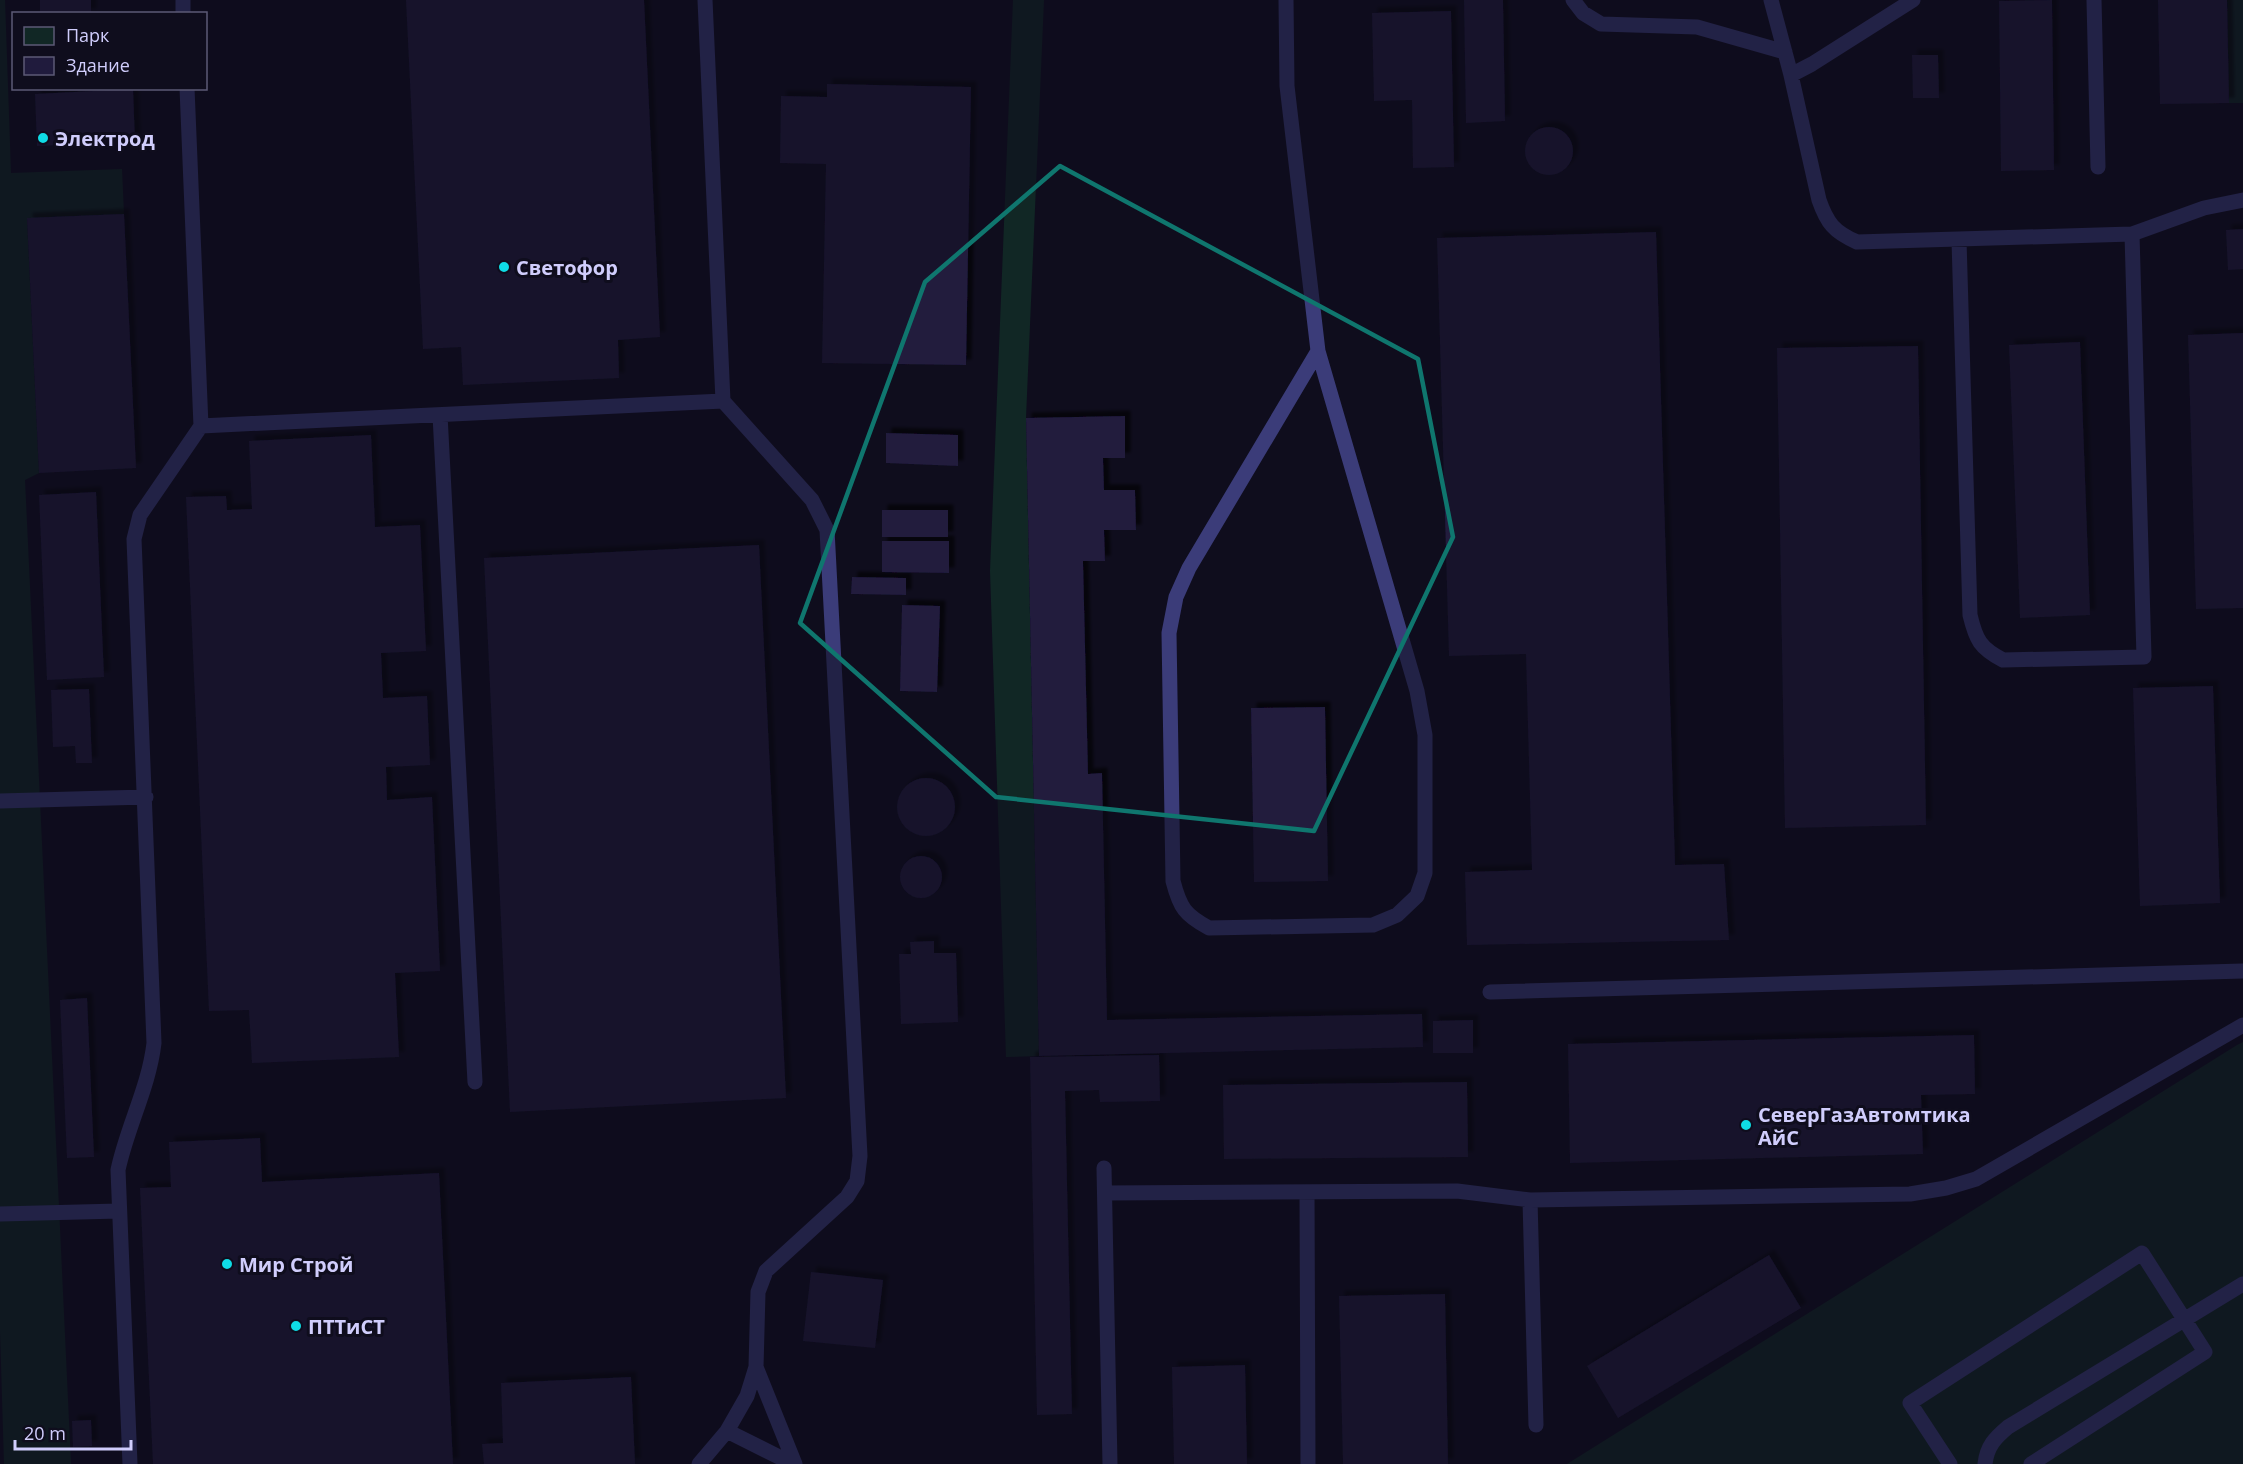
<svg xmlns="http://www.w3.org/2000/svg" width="2243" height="1464" font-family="'Open Sans',sans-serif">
<defs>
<filter id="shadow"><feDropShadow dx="5.5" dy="-5.5" stdDeviation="1.5" flood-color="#0009"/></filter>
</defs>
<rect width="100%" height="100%" fill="#0f0d1d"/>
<path fill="#112725" d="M 0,0 L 5,0 L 11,173 L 122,169 L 124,214 L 27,219 L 39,473 L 25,480 L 71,1464 L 4,1464 L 0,1330 Z
M 1013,0 L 1044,0 L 1026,418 L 1039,1056 L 1006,1057 L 990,571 Z
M 2227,0 L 2243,0 L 2243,103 L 2229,103 Z
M 2243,1042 L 2243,1464 L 1567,1464 L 2237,1045 Z"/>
<path fill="#201b3d" filter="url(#shadow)" d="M 40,0 L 91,0 L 91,14 L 40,14 Z
M 406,0 L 644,0 L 660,337 L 618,340 L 619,378 L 463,385 L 461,347 L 423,349 Z
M 1464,0 L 1503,0 L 1505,121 L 1466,123 Z
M 2052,0 L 2054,170 L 2001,171 L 1999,1 Z
M 2158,0 L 2227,0 L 2229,103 L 2160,104 Z
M 1451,11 L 1454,167 L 1413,168 L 1412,100 L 1374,101 L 1372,13 Z
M 1912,55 L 1938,55 L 1939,98 L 1913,98 Z
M 827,84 L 971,87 L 966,365 L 822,363 L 826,164 L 780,163 L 781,96 L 827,97 Z
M 133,89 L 135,142 L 37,146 L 35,94 Z
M1525 151a24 24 0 1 1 48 0a24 24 0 1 1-48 0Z
M 124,214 L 136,468 L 39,473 L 27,218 Z
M 2243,229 L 2243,269 L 2228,270 L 2226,230 Z
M 1656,232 L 1675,865 L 1724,864 L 1729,940 L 1467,945 L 1465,872 L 1532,870 L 1526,654 L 1449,656 L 1437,238 Z
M 2243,333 L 2243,608 L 2196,609 L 2188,335 Z
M 2080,342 L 2090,615 L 2020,618 L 2009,345 Z
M 1918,346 L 1926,825 L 1785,828 L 1777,348 Z
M 1125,416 L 1125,458 L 1103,458 L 1104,490 L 1135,490 L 1136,530 L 1104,530 L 1105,561 L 1083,561 L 1088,774 L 1102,773 L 1107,1020 L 1422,1014 L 1423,1047 L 1039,1056 L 1026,418 Z
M 886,433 L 958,435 L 958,466 L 886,463 Z
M 371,435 L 375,527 L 420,525 L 426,651 L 381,653 L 383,698 L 427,696 L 430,765 L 386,767 L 387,800 L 432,797 L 440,971 L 395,973 L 399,1057 L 252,1063 L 249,1010 L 209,1011 L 186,497 L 226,496 L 227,510 L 252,509 L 249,441 Z
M 96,492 L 104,677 L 47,680 L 39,495 Z
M 882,510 L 948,510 L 948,537 L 882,537 Z
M 882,541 L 949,541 L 949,573 L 882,572 Z
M 759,545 L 786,1098 L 510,1112 L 484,558 Z
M 852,577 L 906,578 L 906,595 L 851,594 Z
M 902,605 L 940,606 L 937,692 L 900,691 Z
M 2213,686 L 2220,903 L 2140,906 L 2133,688 Z
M 89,689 L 92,763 L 76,763 L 75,746 L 53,747 L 51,690 Z
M 1325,707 L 1328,881 L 1254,882 L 1251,708 Z
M897 807a29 29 0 1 1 58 0a29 29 0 1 1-58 0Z
M900 877a21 21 0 1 1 42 0a21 21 0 1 1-42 0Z
M 934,941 L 934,953 L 956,953 L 958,1022 L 901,1024 L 899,954 L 911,954 L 910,942 Z
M 87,998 L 94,1157 L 67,1158 L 60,1000 Z
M 1473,1020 L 1473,1053 L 1433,1053 L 1433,1021 Z
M 1974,1035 L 1975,1094 L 1921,1095 L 1923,1154 L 1570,1163 L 1568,1044 Z
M 1159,1055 L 1160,1101 L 1100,1102 L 1099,1090 L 1065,1091 L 1072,1414 L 1037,1415 L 1030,1057 Z
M 1467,1082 L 1468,1157 L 1224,1159 L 1223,1085 Z
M 260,1138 L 262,1182 L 439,1173 L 453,1464 L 153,1464 L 140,1188 L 171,1187 L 169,1142 Z
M 1769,1255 L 1801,1308 L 1618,1418 L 1587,1366 Z
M 811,1272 L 883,1280 L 875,1348 L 803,1341 Z
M 1445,1294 L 1448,1464 L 1343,1464 L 1339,1296 Z
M 1245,1365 L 1247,1464 L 1174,1464 L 1172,1367 Z
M 631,1377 L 635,1464 L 484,1464 L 482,1444 L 503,1443 L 501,1383 Z
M 91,1420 L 92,1446 L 73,1447 L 72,1421 Z"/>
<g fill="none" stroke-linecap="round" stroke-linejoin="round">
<path stroke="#3b3c79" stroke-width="15" d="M 183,0 L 183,14
M 1286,0 L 1287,86 L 1318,351 L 1417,691 L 1425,735 L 1425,873 L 1417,896 L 1397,915 L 1373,925 L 1209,928 C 1185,915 1180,908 1173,881 L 1169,633 L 1176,597 L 1189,568 L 1318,351
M 1573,0 L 1583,13 L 1601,24 L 1697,27 L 1785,52
M 1771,0 L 1791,75 L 1819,200 C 1827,223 1834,232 1857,242 L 2132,234 L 2204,208 L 2243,200
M 2094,0 L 2098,167
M 1791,75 L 1812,64 L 1913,0
M 187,88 L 201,426
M 1959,240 L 1970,615 C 1976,640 1980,648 2003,660 L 2144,657 L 2132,234
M 440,415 L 475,1082
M 0,801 L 146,797
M 1490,992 L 2243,971
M 1104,1168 L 1110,1464
M 1307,1192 L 1308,1464
M 1105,1193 L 1457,1191 L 1530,1200 L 1910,1194 L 1946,1188 L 1976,1179 L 2243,1025
M 1530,1200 L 1536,1425
M 0,1214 L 119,1211
M 756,1367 L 795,1464
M 727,1431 L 793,1464
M 130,1464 L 118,1170 C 127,1127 149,1087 154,1043 L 134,539 L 140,515 L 201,426 L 723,401 L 705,0
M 699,1464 L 727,1431 L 747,1396 L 756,1367 L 758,1292 L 766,1271 L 847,1197 L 857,1181 L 860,1156 L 827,530 L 812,500 L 723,401
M 1950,1464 L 1910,1403 L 2142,1253 L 2205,1352 L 2031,1464
M 1985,1464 C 1987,1446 1995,1438 2008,1427 L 2243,1284"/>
</g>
<path d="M0 0H2243V1464H0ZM 1060,166 L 1418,359 L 1453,537 L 1314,831 L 996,797 L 800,623 L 925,282 Z" fill="#0f0d1d" fill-opacity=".55" fill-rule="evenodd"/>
<path fill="none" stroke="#0f766e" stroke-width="4.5" stroke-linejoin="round" d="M 1060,166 L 1418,359 L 1453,537 L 1314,831 L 996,797 L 800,623 L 925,282 Z"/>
<g fill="#0fdbe5" stroke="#0f0d1d" stroke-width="2">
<circle cx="43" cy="138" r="6"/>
<circle cx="504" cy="267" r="6"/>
<circle cx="1746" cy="1125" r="6"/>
<circle cx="227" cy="1264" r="6"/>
<circle cx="296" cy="1326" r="6"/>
</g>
<g text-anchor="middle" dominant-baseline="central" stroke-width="6" stroke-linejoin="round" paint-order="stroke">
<g font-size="20" font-weight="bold" fill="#d0cdfc" stroke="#0f0d1d" text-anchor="start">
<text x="55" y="138">Электрод</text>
<text x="516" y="267">Светофор</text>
<text x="1758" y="1114">СеверГазАвтомтика<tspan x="1758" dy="23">АйС</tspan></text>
<text x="239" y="1264">Мир Строй</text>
<text x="308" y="1326">ПТТиСТ</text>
</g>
</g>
<rect x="12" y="12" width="195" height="78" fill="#0f0d1d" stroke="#5c5a76" stroke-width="1.5"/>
<rect x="24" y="27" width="30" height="18" fill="#112725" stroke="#5c5a76" stroke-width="1.5"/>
<text x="66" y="42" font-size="18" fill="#d0cdfc">Парк</text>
<rect x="24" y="57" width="30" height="18" fill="#201b3d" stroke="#5c5a76" stroke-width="1.5"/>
<text x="66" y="72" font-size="18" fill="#d0cdfc">Здание</text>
<path d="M15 1440v9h116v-9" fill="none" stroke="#d0cdfc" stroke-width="3"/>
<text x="24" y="1440" font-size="18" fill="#d0cdfc" stroke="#0f0d1d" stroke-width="4.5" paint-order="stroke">20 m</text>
</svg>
